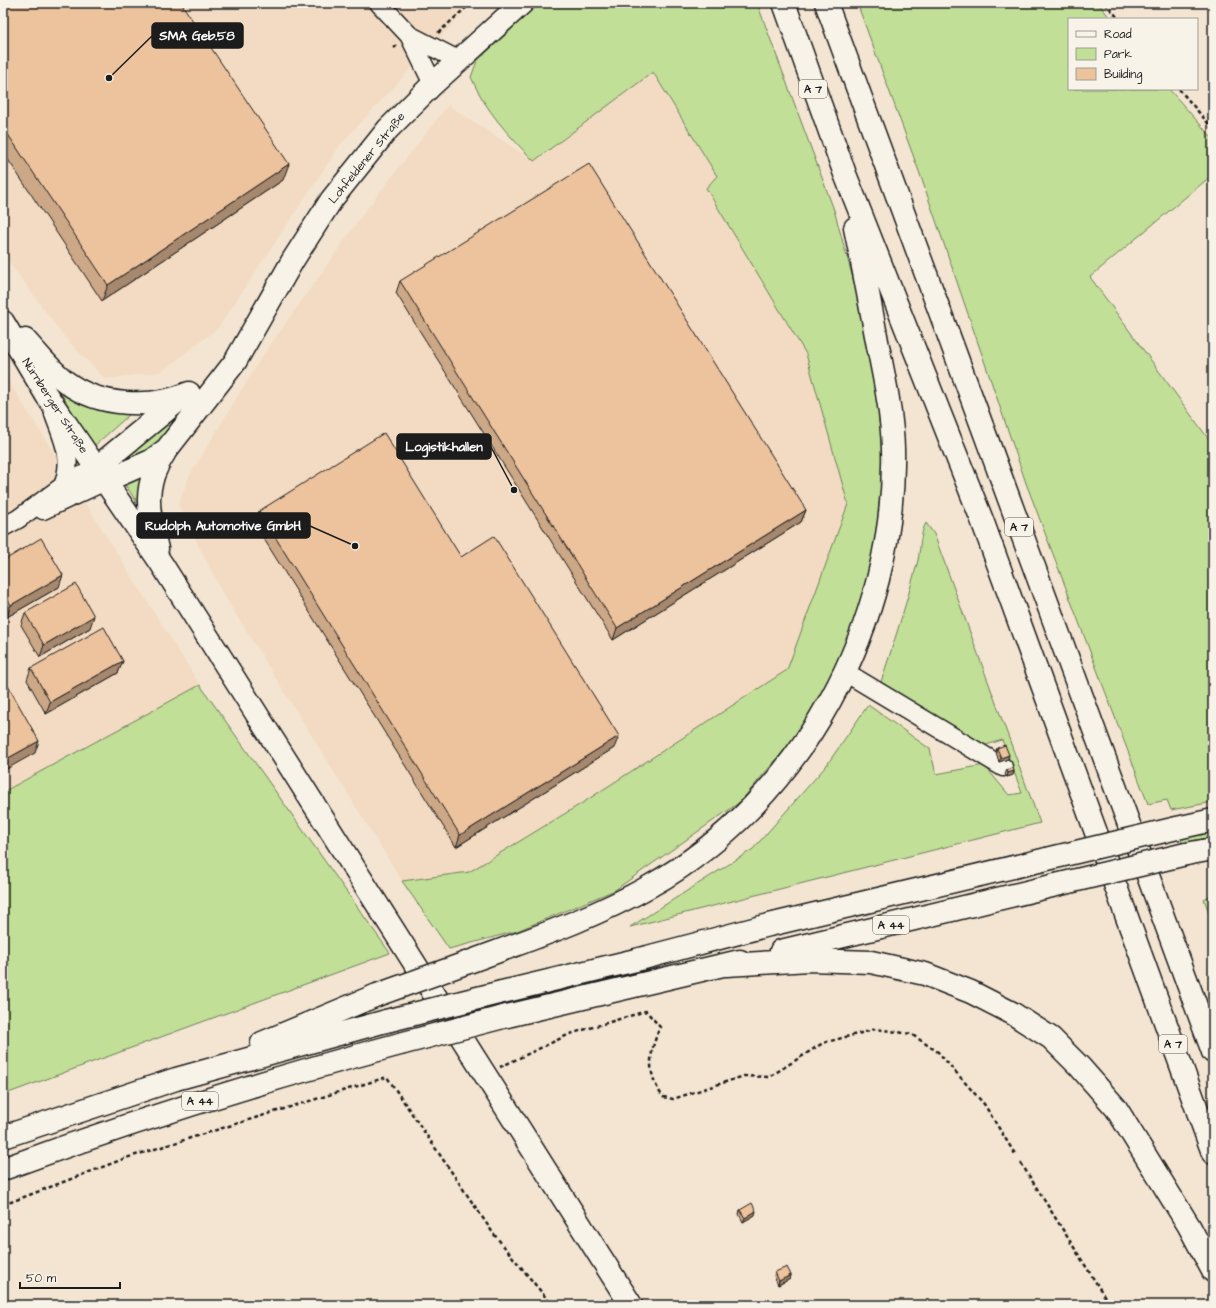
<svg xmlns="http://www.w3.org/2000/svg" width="1216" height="1308" font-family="'Architects Daughter',sans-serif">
<rect width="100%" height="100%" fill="#f4e5d2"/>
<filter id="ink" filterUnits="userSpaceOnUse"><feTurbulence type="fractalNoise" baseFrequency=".025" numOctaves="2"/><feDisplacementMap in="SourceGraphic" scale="8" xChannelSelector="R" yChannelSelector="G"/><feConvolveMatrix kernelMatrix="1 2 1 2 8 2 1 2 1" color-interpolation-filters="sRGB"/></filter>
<g filter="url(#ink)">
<path fill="#f2dbc2" d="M 3,3 L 472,3 L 341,144 L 218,328 L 161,372 L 105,379 L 65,338 L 3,254 Z
M 653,72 L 717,176 L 706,188 L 806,354 L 848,504 L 787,670 L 584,802 L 469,872 L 402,881 L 222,592 L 178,505 L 189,476 L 261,358 L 365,211 L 448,105 L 534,161 Z
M 3,372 L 200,685 L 3,792 Z"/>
<path fill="#c1df97" stroke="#6e7e5a" d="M 540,3 L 757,3 L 834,210 L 877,365 L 886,472 L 881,541 L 851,648 L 804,727 L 740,802 L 615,890 L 517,931 L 449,949 L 402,881 L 469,872 L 584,802 L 787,670 L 848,504 L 806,354 L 706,188 L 717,176 L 653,72 L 534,161 C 509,136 485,110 471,77 L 477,61 Z
M 857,3 L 1098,3 L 1111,19 L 1069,19 L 1069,89 L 1169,89 L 1213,139 L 1213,177 L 1211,176 L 1090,277 L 1213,445 L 1213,802 L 1171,810 L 1167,800 L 1148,804 L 1026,483 L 921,177 Z
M 55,384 L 131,409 L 129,415 L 94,446 Z
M 198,396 L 162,445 L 123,464 L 116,462 Z
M 144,473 L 139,506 L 127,487 L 121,488 L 120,481 Z
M 926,523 L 934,534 L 1040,823 L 630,927 L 753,849 L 826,766 L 868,705 L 930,749 L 936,774 L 984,765 L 1009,795 L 1022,793 L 1002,740 L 983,746 L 880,685 C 893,645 906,605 917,564 C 921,551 919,535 926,523 Z
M 200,685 L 390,953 L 3,1095 L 3,792 Z
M 1213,832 L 1213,837 L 1182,843 L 1181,839 Z
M 1213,894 L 1213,924 L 1204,899 Z"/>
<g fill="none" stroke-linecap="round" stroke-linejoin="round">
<g stroke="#1c1c1c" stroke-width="21">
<path id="minor" d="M 379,3 L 409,35 L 433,84
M 409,35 L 458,60
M 54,414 C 63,440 74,458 63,486
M 43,510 L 105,481
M 3,527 L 18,519 L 63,486 L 96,468
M 845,672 L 1003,767"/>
</g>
<g stroke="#1c1c1c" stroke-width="25">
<path id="major" d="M 3,322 L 47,396 L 161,563 L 631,1305
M 25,340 C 38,354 50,370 66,382 C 99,407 152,409 189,393
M 96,468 L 180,399
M 105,481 L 151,461 L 167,449 L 235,362 L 293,260 L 332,199 L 388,129 L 433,84 L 522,3
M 157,549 C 148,511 142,486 165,452"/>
</g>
<g stroke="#1c1c1c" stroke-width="25">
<path id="highway" d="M 784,3 L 845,174 L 982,520 L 1213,1153
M 826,3 L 1213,1052
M 1177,828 L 1213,820
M 1186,854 L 1213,849
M 781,951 L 1056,885
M 466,963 C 528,940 592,919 650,886 C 803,800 897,622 893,449 C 892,412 884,377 877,341 C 870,303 863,266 855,228
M 726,965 L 809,960 L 871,962 L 925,974 L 971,992 L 1012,1013 L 1051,1038 L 1080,1067 L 1116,1108 L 1189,1226 L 1213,1271
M 502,992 L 636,960 L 769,925 L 1047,859
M 507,1016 L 740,961
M 262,1043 L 377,995
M 3,1137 L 176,1079 L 386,1021
M 3,1169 C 133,1121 265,1080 400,1044"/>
</g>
<path stroke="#1c1c1c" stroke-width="2.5" stroke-dasharray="4 3" stroke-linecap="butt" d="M 1105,3 L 1119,19
M 438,33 L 471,3
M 394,48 L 398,44
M 1179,89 L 1213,129
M 500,1067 L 570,1034 L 646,1011 L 660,1027 C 649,1053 646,1073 663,1097 L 673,1099 L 744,1076 L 769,1077 L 823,1043 L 876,1029 L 911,1034 L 938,1052 L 984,1104 L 1015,1154
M 1021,1163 L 1110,1305
M 3,1205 L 126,1158 L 387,1077 L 493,1233 L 552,1305"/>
<use href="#minor" stroke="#f7f3e8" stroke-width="18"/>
<use href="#major" stroke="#f7f3e8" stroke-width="22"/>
<use href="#highway" stroke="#f7f3e8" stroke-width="22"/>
<g stroke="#1c1c1c" stroke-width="25" stroke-linecap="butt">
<path id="highway-bridge" d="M 1047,859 L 1177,828
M 1056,885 L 1186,854
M 377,995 L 466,963
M 386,1021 L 502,992
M 400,1044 L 507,1016"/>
</g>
<use href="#highway-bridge" stroke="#f7f3e8" stroke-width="22"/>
</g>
<path fill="#cca887" stroke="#1c1c1c" d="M 3,3 L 283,180 L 102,301 L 3,152 Z
M 400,281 L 806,510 L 801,522 L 613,640 L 396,293 Z
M 259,511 L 461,557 L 614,748 L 456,847 L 254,523 Z
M 3,561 L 59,587 L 7,617 L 3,611 Z
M 25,613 L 90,628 L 40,657 L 21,625 Z
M 123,661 L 118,673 L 46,714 L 27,680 L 31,668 Z
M 997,748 L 1008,759 L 999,762 L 996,752 Z
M 1007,770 L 1014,771 L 1013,775 L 1007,777 L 1005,774 Z
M 740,1210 L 755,1215 L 743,1222 L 739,1214 Z
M 775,1272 L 791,1275 L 790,1279 L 778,1285 L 774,1276 Z"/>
<path fill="#a6886e" stroke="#1c1c1c" d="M 289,164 L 283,180 L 102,301 L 108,285 Z
M 806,510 L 801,522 L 613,640 L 617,628 Z
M 63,575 L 59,587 L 7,617 L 11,605 Z
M 94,616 L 90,628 L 40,657 L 44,645 Z
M 123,661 L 118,673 L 46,714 L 50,702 Z
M 619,736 L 614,748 L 456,847 L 460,835 Z
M 39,741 L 35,753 L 3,771 L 3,761 Z
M 1009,755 L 1008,759 L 999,762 L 1001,758 Z
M 1014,771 L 1013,775 L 1007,777 L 1008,773 Z
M 756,1211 L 755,1215 L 743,1222 L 745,1218 Z
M 791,1275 L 790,1279 L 778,1285 L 779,1281 Z"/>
<path fill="#edc39d" stroke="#1c1c1c" d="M 3,3 L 181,3 L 289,164 L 108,285 L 3,127 Z
M 589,164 L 806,510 L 617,628 L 400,281 Z
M 384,433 L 461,557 L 494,536 L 619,736 L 460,835 L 259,511 Z
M 41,538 L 63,575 L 11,605 L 3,592 L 3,561 Z
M 76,584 L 94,616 L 44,645 L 25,613 Z
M 104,627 L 123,661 L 50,702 L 31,668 Z
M 3,677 L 39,741 L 3,761 Z
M 1005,745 L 1009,755 L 1001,758 L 997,748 Z
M 1013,767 L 1014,771 L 1008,773 L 1007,770 Z
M 752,1203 L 756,1211 L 745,1218 L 740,1210 Z
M 787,1267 L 791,1275 L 779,1281 L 775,1272 Z"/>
</g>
<g text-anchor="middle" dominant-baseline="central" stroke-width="3" stroke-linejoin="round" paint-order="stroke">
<g fill="#f7f3e8" stroke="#5e5c59" stroke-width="1">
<rect x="799" y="80" width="28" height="18" rx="3"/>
<rect x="1005" y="518" width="28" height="18" rx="3"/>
<rect x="873" y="916" width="36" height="18" rx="3"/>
<rect x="1159" y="1035" width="28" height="18" rx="3"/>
<rect x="182" y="1092" width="36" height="18" rx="3"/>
</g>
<g font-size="11" font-weight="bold" fill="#1c1c1c">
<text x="813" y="89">A 7</text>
<text x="1019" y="527">A 7</text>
<text x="891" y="925">A 44</text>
<text x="1173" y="1044">A 7</text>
<text x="200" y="1101">A 44</text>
</g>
<g font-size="12" fill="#1c1c1c" stroke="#f7f3e8">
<text transform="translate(367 158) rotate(-51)">Lohfeldener Straße</text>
<text transform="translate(55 406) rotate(57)">Nürnberger Straße</text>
</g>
</g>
<path fill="none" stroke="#1c1c1c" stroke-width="1.5" d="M109 78L152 36M514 490L491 447M355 546L310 526"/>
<g fill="#1c1c1c" stroke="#f7f3e8" stroke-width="1.5">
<circle cx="109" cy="78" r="4"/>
<circle cx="514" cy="490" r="4"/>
<circle cx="355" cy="546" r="4"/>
</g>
<g fill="#1c1c1c" stroke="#1c1c1c" stroke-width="1.5">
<rect x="152" y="23" width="91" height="25" rx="4"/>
<rect x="397" y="434" width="94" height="25" rx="4"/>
<rect x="137" y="513" width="173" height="25" rx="4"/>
</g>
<g font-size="13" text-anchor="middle" font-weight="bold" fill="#fff">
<text x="197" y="40">SMA Geb.58</text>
<text x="444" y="451">Logistikhallen</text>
<text x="223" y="530">Rudolph Automotive GmbH</text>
</g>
<rect width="1216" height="1308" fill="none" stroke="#f7f3e8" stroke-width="16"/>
<rect x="8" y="8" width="1200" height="1292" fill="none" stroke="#1c1c1c" stroke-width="1.5" filter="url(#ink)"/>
<rect x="1068" y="18" width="130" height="72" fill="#f7f3e8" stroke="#9f9d96"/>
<rect x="1076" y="31" width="20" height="6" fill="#f7f3e8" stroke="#9f9d96"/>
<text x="1104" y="38" font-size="12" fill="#1c1c1c">Road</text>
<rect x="1076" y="48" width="20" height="12" fill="#c1df97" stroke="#9f9d96"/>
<text x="1104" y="58" font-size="12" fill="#1c1c1c">Park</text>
<rect x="1076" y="68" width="20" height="12" fill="#edc39d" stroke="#9f9d96"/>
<text x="1104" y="78" font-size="12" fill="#1c1c1c">Building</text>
<path d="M20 1282v6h100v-6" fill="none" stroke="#1c1c1c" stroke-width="2"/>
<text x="26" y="1282" font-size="12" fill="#1c1c1c" stroke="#f7f3e8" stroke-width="3" paint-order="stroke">50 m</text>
</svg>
